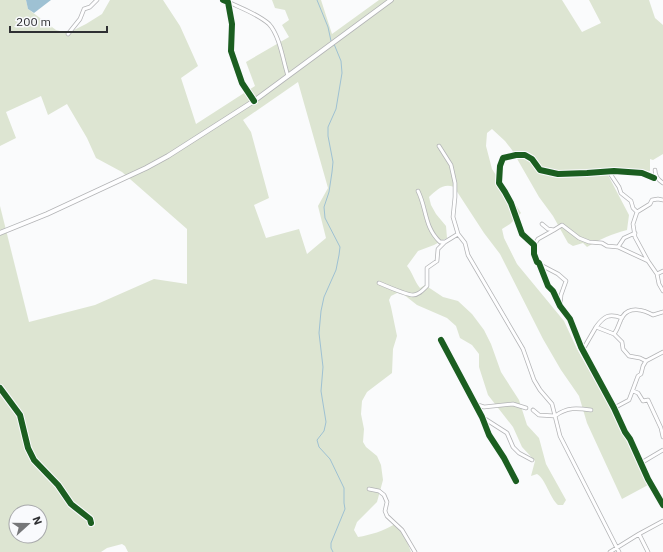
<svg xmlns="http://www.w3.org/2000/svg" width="663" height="552" font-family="'IBM Plex Sans',sans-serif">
<rect width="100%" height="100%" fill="#fafbfc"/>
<path fill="#dde5d2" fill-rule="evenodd" d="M 0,0 L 26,0 L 28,9 L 56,30 L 68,33 L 86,24 L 102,14 L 110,0 L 163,0 L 180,26 L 198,66 L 181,78 L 196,124 L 255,86 L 246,62 L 289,37 L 282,25 L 289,20 L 285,10 L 275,8 L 272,0 L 321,0 L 332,34 L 379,0 L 562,0 L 582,32 L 601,23 L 589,0 L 649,0 L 655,18 L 663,25 L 663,154 L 653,160 L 650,159 L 650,171 C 635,177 624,173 608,175 L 629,215 L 627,230 C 612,234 600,239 587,247 L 583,243 L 573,246 L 568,243 L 553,216 L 539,197 L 512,150 L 505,141 L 492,129 L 487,133 L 486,146 L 492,169 L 521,213 L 510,224 L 502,229 L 504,238 L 517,264 L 564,321 L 577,349 L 612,411 L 648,485 L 622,499 L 587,423 L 579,396 L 561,370 L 543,339 L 500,254 L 484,233 L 454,187 C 443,183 437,190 429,197 L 431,205 L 436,214 L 446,226 L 447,238 L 434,245 L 418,251 L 407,266 C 413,273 414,281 420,288 L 425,285 L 443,297 L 458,301 L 472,314 L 484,330 L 491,344 L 501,372 L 519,400 L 527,425 L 539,438 L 546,464 L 566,500 L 563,505 L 558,505 C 550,498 545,478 537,474 L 531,476 L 535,461 L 522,447 L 513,427 L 488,395 L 479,367 L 479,354 L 472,345 L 460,338 L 456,326 L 447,318 L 417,305 L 403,294 L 397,293 L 391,296 L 389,300 L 391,307 L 397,336 L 393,349 L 392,373 L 367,392 L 362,401 L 361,414 L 364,429 L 363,442 L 366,447 L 377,456 L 381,465 L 383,480 L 377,502 L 357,522 L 354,530 L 358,537 C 371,535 383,531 395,524 L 402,528 L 411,552 L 128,552 L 125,546 L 122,544 L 107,548 L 101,552 L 0,552 L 0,206 L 29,322 L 95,305 L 154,279 L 187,284 L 187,229 L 122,172 L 96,158 L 87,138 L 67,104 L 48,115 L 41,96 L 6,112 L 16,138 L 0,146 ZM 298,82 L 328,188 L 318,206 L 326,238 L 307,254 L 299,229 L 266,238 L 254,205 L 269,198 L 251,132 L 243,120 ZM 16,512 L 40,512 L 40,536 L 16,536 Z"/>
<path fill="#9ec1d3" d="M 26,0 L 51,0 L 34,13 L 28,9 Z"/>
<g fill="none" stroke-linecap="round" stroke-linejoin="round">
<path stroke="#9ec1d3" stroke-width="1" d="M 317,0 L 328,27 L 331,41
M 333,552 L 331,548 L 331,543 L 345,509 L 344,503 L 344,488 L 330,459 L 319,447 L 317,440 L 324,431 L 326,422 L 321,391 L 323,367 L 319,333 L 321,311 L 324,297 L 336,270 L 339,255 L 340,247 L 325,218 L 324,207 L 329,192 L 332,172 L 333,162 L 328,136 L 328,127 L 336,109 L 342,73 L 341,61 L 334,44"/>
<g stroke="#b3b4b6" stroke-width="4.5">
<path id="minor" d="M 223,0 L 228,2 L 232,24 L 231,51 L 242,83 L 254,101
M 228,2 C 241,8 258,14 269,24 C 280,36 283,61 288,76
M 68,34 L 80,19 L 84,9 L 90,7 L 97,0
M 439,146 L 451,165 L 455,183 L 455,197 L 453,217 L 458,234
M 655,170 C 655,176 658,180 663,183
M 611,175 L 619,187 L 621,193 L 631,201 L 633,208 L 637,212 L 633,224 L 635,237 L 648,261 L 657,274 L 659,284 L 663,291
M 654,178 L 642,173 L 614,171 L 587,173 L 558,174 L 540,170 L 532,159 L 525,155 L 516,155 L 503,158 L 500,166 L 499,183 L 505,192 L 511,203 L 522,234 L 534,245 L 534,254 L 537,262 L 539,263 L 548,286 L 553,291 L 560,306 L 570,319 L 581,347 L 614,408 L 625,432 L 630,439 L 648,479 L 663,505
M 418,191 C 427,209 424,227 440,242 L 445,242
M 637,212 L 650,204 L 652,200 L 658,199 L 663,200
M 542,224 L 548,229 L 554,230 L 562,225 L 579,238 L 589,242 L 602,243 L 607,246 L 618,247 L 648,261
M 534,245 L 538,239 L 554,230
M 618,247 L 624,238 L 635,233
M 539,264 L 558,274 L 566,281 L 561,295 L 560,306
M 657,274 L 663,271
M 379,283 C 386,286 407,295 413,295 C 419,295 423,290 427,286 L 427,268 L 437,261 L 438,249 L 445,242 L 458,234 L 465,243 L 468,255 L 523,349 L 534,380 L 540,390 L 552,404 L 560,436 L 619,552
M 596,327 C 604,316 609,313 622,318
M 614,334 C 619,328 619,321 623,316 C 630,306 644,310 653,315 L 663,312
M 441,340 L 482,417 L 489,435 L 504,458 L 516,481
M 581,347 L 585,346 L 596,327 L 614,334 L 622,342 L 623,349 L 629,356 L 640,358 L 646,361 L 663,352
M 0,388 L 20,415 L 28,448 L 34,460 L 58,485 L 71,504 L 90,519 L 91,523
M 633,391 L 638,393 L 643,401 L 648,400 L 661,428 L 663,437
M 475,404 L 484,407 L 513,404 L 526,408
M 614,408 L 629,400 L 638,376 L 641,374 L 643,366 L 646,361
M 533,410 L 539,415 L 555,416 C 567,407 577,408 591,410
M 482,417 L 507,433 L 513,447 L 519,453 L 532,460
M 641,463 L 663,450
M 369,489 L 379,491 L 384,495 L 387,502 L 385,511 L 387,516 L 402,530 L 415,552
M 639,534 L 648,552
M 610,552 L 639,534 L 663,521"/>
</g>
<g stroke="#b3b4b6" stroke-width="5.5">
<path id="secondary" d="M 0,233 L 47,214 L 146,168 L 168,156 L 254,101 L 391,0"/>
</g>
<use href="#minor" stroke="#fefeff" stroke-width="3"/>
<use href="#secondary" stroke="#fefeff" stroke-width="4"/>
<g stroke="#f9fafd" stroke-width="8">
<path id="cycleway" d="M 223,0 L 228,2 L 232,24 L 231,51 L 242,83 L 254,101
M 654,178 L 642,173 L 614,171 L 587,173 L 558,174 L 540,170 L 532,159 L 525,155 L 516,155 L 503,158 L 500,166 L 499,183 L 505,192 L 511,203 L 522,234 L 534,245 L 534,254 L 537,262 L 539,263 L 548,286 L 553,291 L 560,306 L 570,319 L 581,347 L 614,408 L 625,432 L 630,439 L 648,479 L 663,505
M 441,340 L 482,417 L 489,435 L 504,458 L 516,481
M 0,388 L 20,415 L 28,448 L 34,460 L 58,485 L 71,504 L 90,519 L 91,523"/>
</g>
<use href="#cycleway" stroke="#1b5e20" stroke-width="6"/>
</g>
<g transform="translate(28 524) rotate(69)"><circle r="19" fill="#f9fafd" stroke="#a8a9ac"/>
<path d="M0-3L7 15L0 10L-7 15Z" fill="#767779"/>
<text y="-6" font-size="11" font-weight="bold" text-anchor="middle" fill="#2f3033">N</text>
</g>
<path d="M10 26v6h97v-6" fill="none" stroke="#2f3033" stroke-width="2"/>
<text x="16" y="26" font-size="12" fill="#2f3033" stroke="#f9fafd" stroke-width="3" paint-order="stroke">200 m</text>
</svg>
